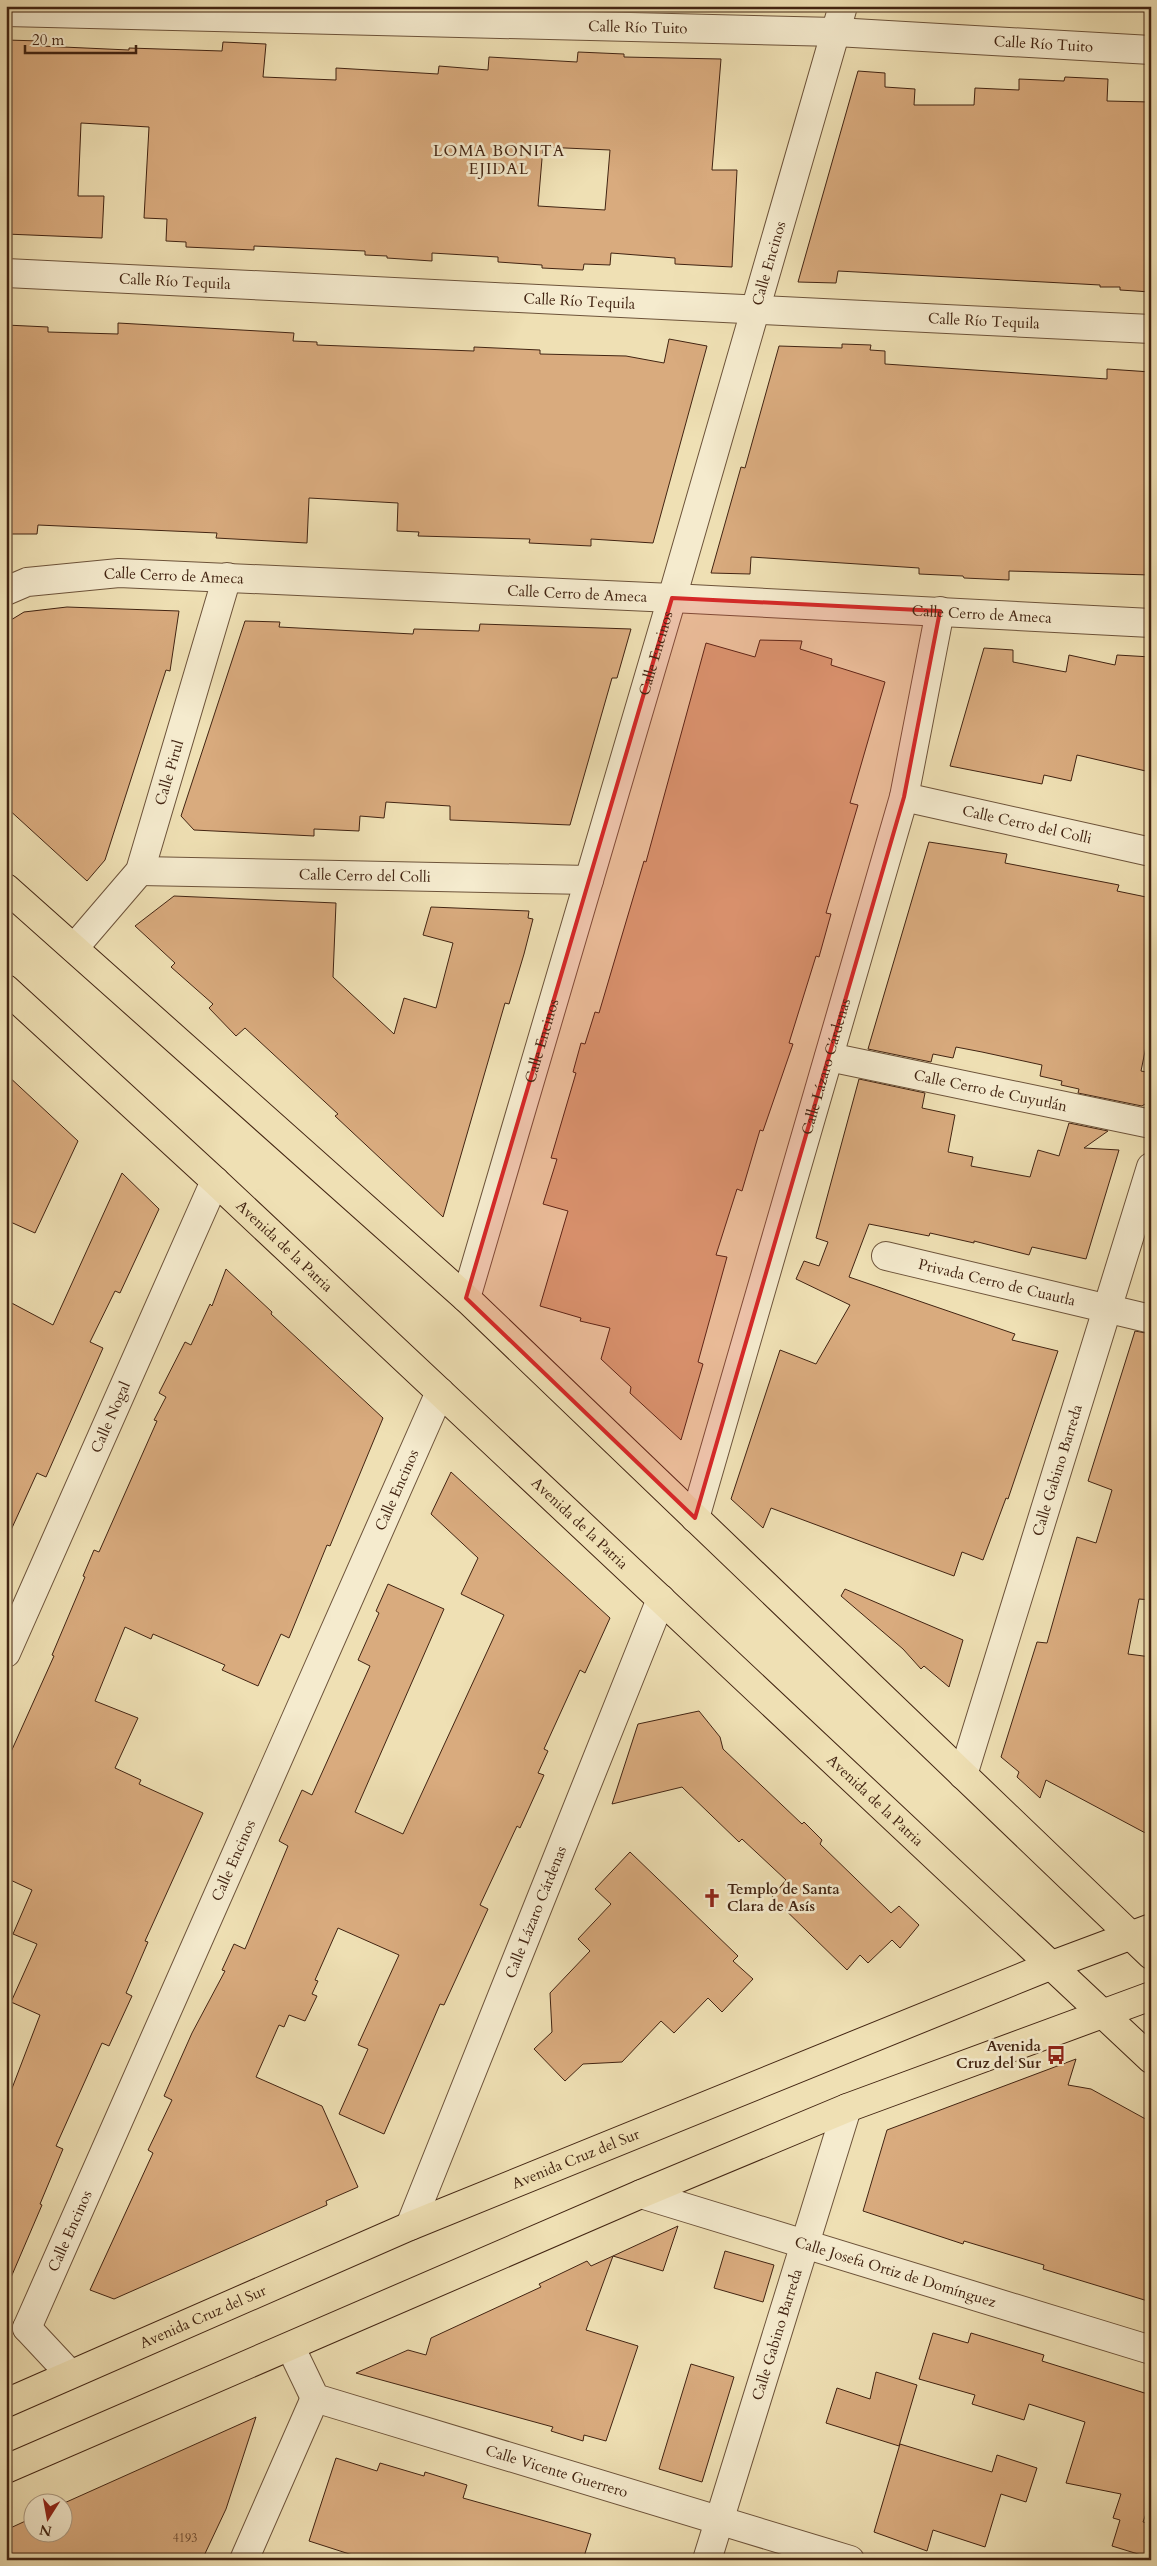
<svg xmlns="http://www.w3.org/2000/svg" width="1157" height="2566" font-family="Cardo,serif">
<rect width="100%" height="100%" fill="#efe0b4"/>
<filter id="stains"><feTurbulence type="fractalNoise" baseFrequency=".004" numOctaves="4"/><feColorMatrix values="0 0 0 0 .2 0 0 0 0 .09 0 0 0 0 .02 0 0 0 .5 -.17"/></filter>
<radialGradient id="worn" r=".72"><stop offset=".6" stop-color="#630" stop-opacity="0"/><stop offset="1" stop-color="#630" stop-opacity=".3"/></radialGradient>
<path fill="#d9ab7e" stroke="#422412" fill-rule="evenodd" d="M 6,40 L 41,41 L 41,46 L 129,50 L 129,48 L 222,51 L 223,42 L 266,44 L 263,77 L 336,80 L 336,68 L 438,74 L 439,66 L 488,70 L 489,57 L 577,62 L 578,52 L 624,54 L 624,57 L 721,59 L 712,170 L 737,170 L 732,267 L 675,264 L 675,258 L 611,253 L 610,265 L 584,264 L 583,270 L 542,268 L 542,265 L 498,262 L 498,257 L 432,253 L 432,261 L 387,258 L 387,256 L 365,255 L 365,251 L 254,246 L 254,250 L 186,247 L 186,242 L 166,241 L 167,219 L 144,218 L 149,127 L 81,123 L 78,196 L 104,196 L 102,238 L 6,234 ZM 543,147 L 610,150 L 605,210 L 538,206 Z
M 858,71 L 885,73 L 885,87 L 915,89 L 914,105 L 974,105 L 975,88 L 1019,90 L 1019,79 L 1064,81 L 1065,77 L 1108,79 L 1107,101 L 1151,102 L 1151,292 L 1120,290 L 1120,287 L 1100,287 L 1100,285 L 838,271 L 836,283 L 798,282 Z
M 118,323 L 294,333 L 293,341 L 317,342 L 317,345 L 474,351 L 474,347 L 540,350 L 540,354 L 626,356 L 664,363 L 669,339 L 707,346 L 653,543 L 591,539 L 591,546 L 529,543 L 530,539 L 418,536 L 419,532 L 397,531 L 398,503 L 309,498 L 307,543 L 216,538 L 217,533 L 38,525 L 37,534 L 6,534 L 6,325 L 48,327 L 48,332 L 118,334 Z
M 842,344 L 871,345 L 870,350 L 885,351 L 885,364 L 1107,379 L 1107,369 L 1151,372 L 1151,575 L 1009,571 L 1009,580 L 964,578 L 963,576 L 919,574 L 919,568 L 751,557 L 750,574 L 711,573 L 741,467 L 745,468 L 779,346 L 842,348 Z
M 67,607 L 179,611 L 170,671 L 166,670 L 105,860 L 87,881 L 6,807 L 6,623 L 24,612 Z
M 245,621 L 280,622 L 279,627 L 413,634 L 414,629 L 479,631 L 480,624 L 631,629 L 617,678 L 612,678 L 570,825 L 450,820 L 450,806 L 386,802 L 384,818 L 360,816 L 359,831 L 314,829 L 314,836 L 194,830 L 181,816 Z
M 760,640 L 802,641 L 800,649 L 832,659 L 831,665 L 885,682 L 850,803 L 858,805 L 826,913 L 831,914 L 819,957 L 816,956 L 789,1043 L 793,1044 L 763,1131 L 760,1130 L 742,1191 L 737,1189 L 716,1255 L 727,1257 L 698,1362 L 703,1364 L 681,1440 L 630,1393 L 631,1387 L 601,1359 L 610,1328 L 580,1321 L 581,1318 L 540,1306 L 568,1211 L 543,1204 L 557,1159 L 551,1158 L 576,1073 L 573,1072 L 581,1043 L 585,1044 L 595,1012 L 599,1013 L 644,861 L 646,862 L 706,643 L 755,657 Z
M 984,648 L 1013,650 L 1013,662 L 1066,672 L 1069,655 L 1115,665 L 1117,655 L 1151,657 L 1150,772 L 1077,755 L 1071,781 L 1044,775 L 1042,784 L 950,766 Z
M 929,842 L 1007,854 L 1005,863 L 1119,885 L 1117,891 L 1151,898 L 1151,1022 L 1141,1071 L 1151,1073 L 1151,1100 L 1142,1106 L 1078,1093 L 1079,1089 L 1061,1085 L 1062,1081 L 1040,1076 L 1042,1065 L 982,1052 L 956,1047 L 953,1058 L 933,1054 L 931,1062 L 868,1049 Z
M 174,896 L 336,903 L 333,977 L 394,1034 L 404,998 L 436,1008 L 453,943 L 423,935 L 431,907 L 529,911 L 528,918 L 533,919 L 524,954 L 509,1004 L 505,1003 L 443,1217 L 335,1116 L 338,1114 L 245,1028 L 236,1036 L 209,1008 L 213,1004 L 171,967 L 175,963 L 135,926 Z
M 6,1074 L 78,1141 L 35,1233 L 6,1220 Z
M 859,1079 L 925,1093 L 922,1108 L 955,1115 L 948,1152 L 973,1157 L 971,1166 L 1030,1177 L 1038,1150 L 1059,1156 L 1069,1123 L 1108,1131 L 1084,1148 L 1119,1150 L 1086,1259 L 1032,1247 L 1029,1255 L 974,1241 L 974,1243 L 930,1233 L 929,1236 L 869,1224 L 849,1277 L 1015,1334 L 1012,1340 L 1058,1351 L 1008,1499 L 1006,1498 L 983,1560 L 962,1552 L 954,1576 L 771,1508 L 763,1528 L 731,1499 L 780,1350 L 816,1364 L 850,1305 L 796,1279 L 804,1261 L 819,1266 L 828,1242 L 816,1238 Z
M 122,1173 L 159,1209 L 120,1293 L 115,1291 L 90,1342 L 103,1348 L 46,1477 L 37,1473 L 6,1541 L 6,1300 L 53,1325 Z
M 226,1269 L 272,1312 L 271,1314 L 383,1418 L 330,1546 L 327,1545 L 289,1638 L 281,1634 L 258,1686 L 222,1670 L 225,1665 L 153,1634 L 151,1639 L 125,1627 L 95,1701 L 138,1718 L 115,1768 L 141,1780 L 139,1784 L 203,1813 L 145,1941 L 148,1942 L 126,1993 L 132,1996 L 109,2046 L 102,2043 L 56,2146 L 63,2149 L 40,2204 L 42,2205 L 6,2289 L 6,2104 L 40,2015 L 11,2002 L 37,1944 L 13,1934 L 32,1890 L 6,1878 L 6,1763 L 54,1656 L 52,1655 L 85,1577 L 83,1576 L 94,1550 L 99,1552 L 157,1421 L 154,1420 L 166,1397 L 159,1393 L 185,1342 L 191,1345 L 210,1304 L 212,1306 Z
M 1135,1331 L 1151,1334 L 1151,1600 L 1139,1599 L 1128,1654 L 1151,1657 L 1151,1836 L 1046,1780 L 1040,1798 L 1017,1777 L 1019,1772 L 1001,1757 L 1037,1642 L 1047,1643 L 1077,1537 L 1096,1543 L 1112,1490 L 1088,1481 Z
M 451,1472 L 610,1618 L 585,1673 L 580,1670 L 544,1749 L 548,1751 L 538,1773 L 544,1775 L 520,1828 L 517,1826 L 480,1905 L 488,1909 L 444,2005 L 440,2004 L 384,2134 L 339,2114 L 368,2049 L 358,2045 L 399,1955 L 338,1928 L 315,1980 L 318,1981 L 312,1994 L 317,1996 L 305,2021 L 289,2015 L 284,2027 L 279,2025 L 256,2077 L 322,2106 L 358,2187 L 326,2201 L 327,2205 L 114,2299 L 90,2290 L 153,2153 L 148,2150 L 172,2100 L 164,2096 L 192,2033 L 225,1971 L 222,1970 L 234,1944 L 245,1949 L 288,1846 L 279,1841 L 302,1790 L 312,1795 L 370,1666 L 358,1660 L 379,1613 L 376,1611 L 388,1584 L 444,1609 L 355,1812 L 403,1834 L 504,1615 L 461,1594 L 478,1558 L 431,1514 Z
M 845,1589 L 963,1640 L 949,1687 L 924,1666 L 921,1669 L 903,1649 L 841,1596 Z
M 699,1711 L 720,1737 L 723,1749 L 802,1824 L 804,1822 L 822,1840 L 820,1844 L 891,1913 L 899,1906 L 919,1925 L 900,1948 L 892,1940 L 868,1963 L 860,1955 L 847,1970 L 772,1897 L 786,1880 L 742,1839 L 739,1842 L 682,1787 L 612,1804 L 638,1724 Z
M 630,1852 L 738,1956 L 733,1961 L 753,1979 L 722,2012 L 708,1998 L 674,2033 L 661,2021 L 622,2062 L 583,2064 L 565,2081 L 534,2049 L 552,2032 L 550,1993 L 590,1951 L 578,1939 L 611,1904 L 595,1889 Z
M 1076,2059 L 1068,2085 L 1091,2089 L 1151,2122 L 1151,2302 L 1043,2269 L 1044,2265 L 964,2241 L 963,2244 L 863,2211 L 887,2130 Z
M 678,2226 L 663,2271 L 613,2256 Z
M 725,2251 L 774,2265 L 763,2302 L 714,2288 Z
M 613,2256 L 586,2330 L 638,2346 L 606,2441 L 584,2435 L 583,2441 L 551,2431 L 553,2427 L 356,2373 L 408,2350 L 426,2355 L 431,2338 L 541,2287 L 539,2284 L 587,2261 L 591,2266 Z
M 933,2333 L 968,2343 L 971,2333 L 1044,2355 L 1042,2361 L 1151,2395 L 1151,2500 L 1143,2522 L 1151,2524 L 1151,2558 L 1112,2546 L 1120,2520 L 1113,2518 L 1121,2494 L 1066,2483 L 1085,2422 L 1029,2404 L 1024,2420 L 972,2404 L 975,2395 L 919,2379 Z
M 691,2364 L 734,2377 L 702,2482 L 659,2469 Z
M 876,2372 L 917,2385 L 899,2446 L 826,2423 L 837,2388 L 870,2399 Z
M 256,2417 L 226,2509 L 202,2560 L 6,2560 L 6,2530 L 32,2518 L 32,2534 L 62,2534 L 62,2504 Z
M 900,2444 L 992,2472 L 997,2455 L 1037,2468 L 1026,2502 L 1001,2494 L 985,2547 L 933,2530 L 927,2551 L 874,2532 Z
M 336,2458 L 377,2471 L 380,2463 L 424,2476 L 425,2472 L 467,2485 L 463,2498 L 591,2534 L 583,2560 L 368,2560 L 309,2541 Z"/>
<g fill="none" stroke-linecap="round" stroke-linejoin="round">
<g stroke="#6d533a" stroke-width="30">
<g id="minor">
<path id="s1" d="M 6,12 L 836,32 L 1151,50"/>
<path id="s2" d="M 6,273 L 1151,329"/>
<path id="s3" d="M 6,591 L 27,582 L 119,573 L 672,598 L 1151,623"/>
<path id="s4" d="M 904,797 L 1151,852"/>
<path id="s5" d="M 140,871 L 589,880"/>
<path id="s6" d="M 74,948 L 140,871 L 227,577"/>
<path id="s7" d="M 829,1057 L 1151,1124"/>
<path id="s8" d="M 886,1256 L 1151,1319"/>
<path id="s9" d="M 466,1298 L 672,598 L 843,6"/>
<path id="s10" d="M 695,1518 L 904,797 L 940,611"/>
<path id="s11" d="M 6,1653 L 215,1181"/>
<path id="s12" d="M 963,1775 L 1151,1167"/>
<path id="s13" d="M 641,2194 L 1151,2350"/>
<path id="s14" d="M 410,2226 L 661,1599"/>
<path id="s15" d="M 27,2328 L 440,1392"/>
<path d="M 27,2328 L 70,2374"/>
<path id="s16" d="M 291,2348 L 315,2398 L 850,2560"/>
<path d="M 244,2560 L 315,2398"/>
<path id="s17" d="M 707,2560 L 847,2108"/>
</g>
</g>
<g stroke="#422412" stroke-width="30">
<g id="major">
<path d="M 6,888 L 466,1298 L 1151,1955"/>
<path id="s18" d="M 6,989 L 215,1181 L 1151,2059"/>
<path id="s19" d="M 6,2403 L 410,2226 L 1052,1965 L 1151,1928"/>
<path d="M 6,2469 L 641,2194 L 847,2108 L 1151,1996"/>
</g>
</g>
<use href="#minor" stroke="#f5ebce" stroke-width="28"/>
<use href="#major" stroke="#efe0b4" stroke-width="28"/>
</g>
<path fill="#d62828" fill-opacity="0.2" stroke="#d62828" stroke-width="4" stroke-linejoin="round" d="M 672,598 L 940,611 L 904,797 L 695,1518 L 466,1298 Z"/>
<defs>
<g id="church-bare" transform="scale(1.5)"><path d="M-1.2-6h2.4v3.5h3.3v2.4h-3.3V6h-2.4V-.1h-3.3v-2.4h3.3Z" fill="#8f2418" stroke="#f5ebce" stroke-width="2.5" paint-order="stroke"/></g>
<g id="bus-bare" transform="scale(1.5)"><path d="M-5-6H5V4H4V6H2V4H-2V6H-4V4H-5ZM-3.5-4V0h7V-4ZM-3.5 1.2v1.5H-2V1.2ZM2 1.2v1.5H3.5V1.2Z" fill="#8f2418" stroke="#f5ebce" stroke-width="2.5" paint-order="stroke"/></g>
</defs>
<g fill-rule="evenodd">
<use href="#church-bare" x="712" y="1898"/>
<use href="#bus-bare" x="1056" y="2055"/>
</g>
<g text-anchor="middle" dominant-baseline="central" stroke-width="5" stroke-linejoin="round" paint-order="stroke">
<g font-size="12" fill="#68462d">
<text x="185" y="2538">4193</text>
</g>
<g font-size="15" fill="#422412" stroke="#f5ebce">
<text stroke="none"><textPath href="#s1" startOffset="632">Calle Río Tuito</textPath></text>
<text stroke="none"><textPath href="#s1" startOffset="1038">Calle Río Tuito</textPath></text>
<text stroke="none"><textPath href="#s9" startOffset="1078">Calle Encinos</textPath></text>
<text stroke="none"><textPath href="#s2" startOffset="169">Calle Río Tequila</textPath></text>
<text stroke="none"><textPath href="#s2" startOffset="574">Calle Río Tequila</textPath></text>
<text stroke="none"><textPath href="#s2" startOffset="979">Calle Río Tequila</textPath></text>
<text stroke="none"><textPath href="#s3" startOffset="170">Calle Cerro de Ameca</textPath></text>
<text stroke="none"><textPath href="#s3" startOffset="574">Calle Cerro de Ameca</textPath></text>
<text stroke="none"><textPath href="#s3" startOffset="979">Calle Cerro de Ameca</textPath></text>
<text stroke="none"><textPath href="#s9" startOffset="672">Calle Encinos</textPath></text>
<text stroke="none"><textPath href="#s6" startOffset="204">Calle Pirul</textPath></text>
<text stroke="none"><textPath href="#s4" startOffset="126">Calle Cerro del Colli</textPath></text>
<text stroke="none"><textPath href="#s5" startOffset="225">Calle Cerro del Colli</textPath></text>
<text stroke="none"><textPath href="#s9" startOffset="268">Calle Encinos</textPath></text>
<text stroke="none"><textPath href="#s10" startOffset="470">Calle Lázaro Cárdenas</textPath></text>
<text stroke="none"><textPath href="#s7" startOffset="165">Calle Cerro de Cuyutlán</textPath></text>
<text stroke="none"><textPath href="#s18" startOffset="379">Avenida de la Patria</textPath></text>
<text stroke="none"><textPath href="#s8" startOffset="114">Privada Cerro de Cuautla</textPath></text>
<text stroke="none"><textPath href="#s11" startOffset="258">Calle Nogal</textPath></text>
<text stroke="none"><textPath href="#s12" startOffset="319">Calle Gabino Barreda</textPath></text>
<text stroke="none"><textPath href="#s15" startOffset="916">Calle Encinos</textPath></text>
<text stroke="none"><textPath href="#s18" startOffset="784">Avenida de la Patria</textPath></text>
<text stroke="none"><textPath href="#s18" startOffset="1189">Avenida de la Patria</textPath></text>
<text stroke="none"><textPath href="#s15" startOffset="511">Calle Encinos</textPath></text>
<text stroke="none"><textPath href="#s14" startOffset="338">Calle Lázaro Cárdenas</textPath></text>
<text stroke="none"><textPath href="#s19" startOffset="620">Avenida Cruz del Sur</textPath></text>
<text stroke="none"><textPath href="#s15" startOffset="106">Calle Encinos</textPath></text>
<text stroke="none"><textPath href="#s13" startOffset="266">Calle Josefa Ortiz de Domínguez</textPath></text>
<text stroke="none"><textPath href="#s19" startOffset="215">Avenida Cruz del Sur</textPath></text>
<text stroke="none"><textPath href="#s17" startOffset="236">Calle Gabino Barreda</textPath></text>
<text stroke="none"><textPath href="#s16" startOffset="308">Calle Vicente Guerrero</textPath></text>
</g>
<g font-size="15" font-weight="bold" fill="#422412" stroke="#f5ebce" text-anchor="start">
<text x="727" y="1889">Templo de Santa<tspan x="727" dy="17">Clara de Asís</tspan></text>
<text x="1041" y="2046" text-anchor="end">Avenida<tspan x="1041" dy="17">Cruz del Sur</tspan></text>
</g>
<g font-size="16" letter-spacing="1" fill="#422412" stroke="#f5ebce">
<text x="499" y="151">LOMA BONITA<tspan x="499" dy="18">EJIDAL</tspan></text>
</g>
</g>
<rect width="1157" height="2566" fill="none" stroke="#efe0b4" stroke-width="25"/>
<rect x="8" y="8" width="1142" height="2551" fill="none" stroke="#422412" stroke-width="2.5"/>
<rect x="12" y="12" width="1132" height="2541" fill="none" stroke="#422412"/>
<g transform="translate(48 2518) rotate(191)"><circle r="24" fill="#f5ebce" stroke="#ad9b83"/>
<path d="M0-4L9 19L0 12L-9 19Z" fill="#8f2418"/>
<text y="-8" font-size="14" font-weight="bold" text-anchor="middle" fill="#422412">N</text>
</g>
<path d="M25 45v8h111v-8" fill="none" stroke="#422412" stroke-width="2.5"/>
<text x="32" y="45" font-size="15" fill="#422412" stroke="#f5ebce" stroke-width="4" paint-order="stroke">20 m</text>
<rect width="100%" height="100%" filter="url(#stains)"/>
<rect width="100%" height="100%" fill="url(#worn)"/>
</svg>
